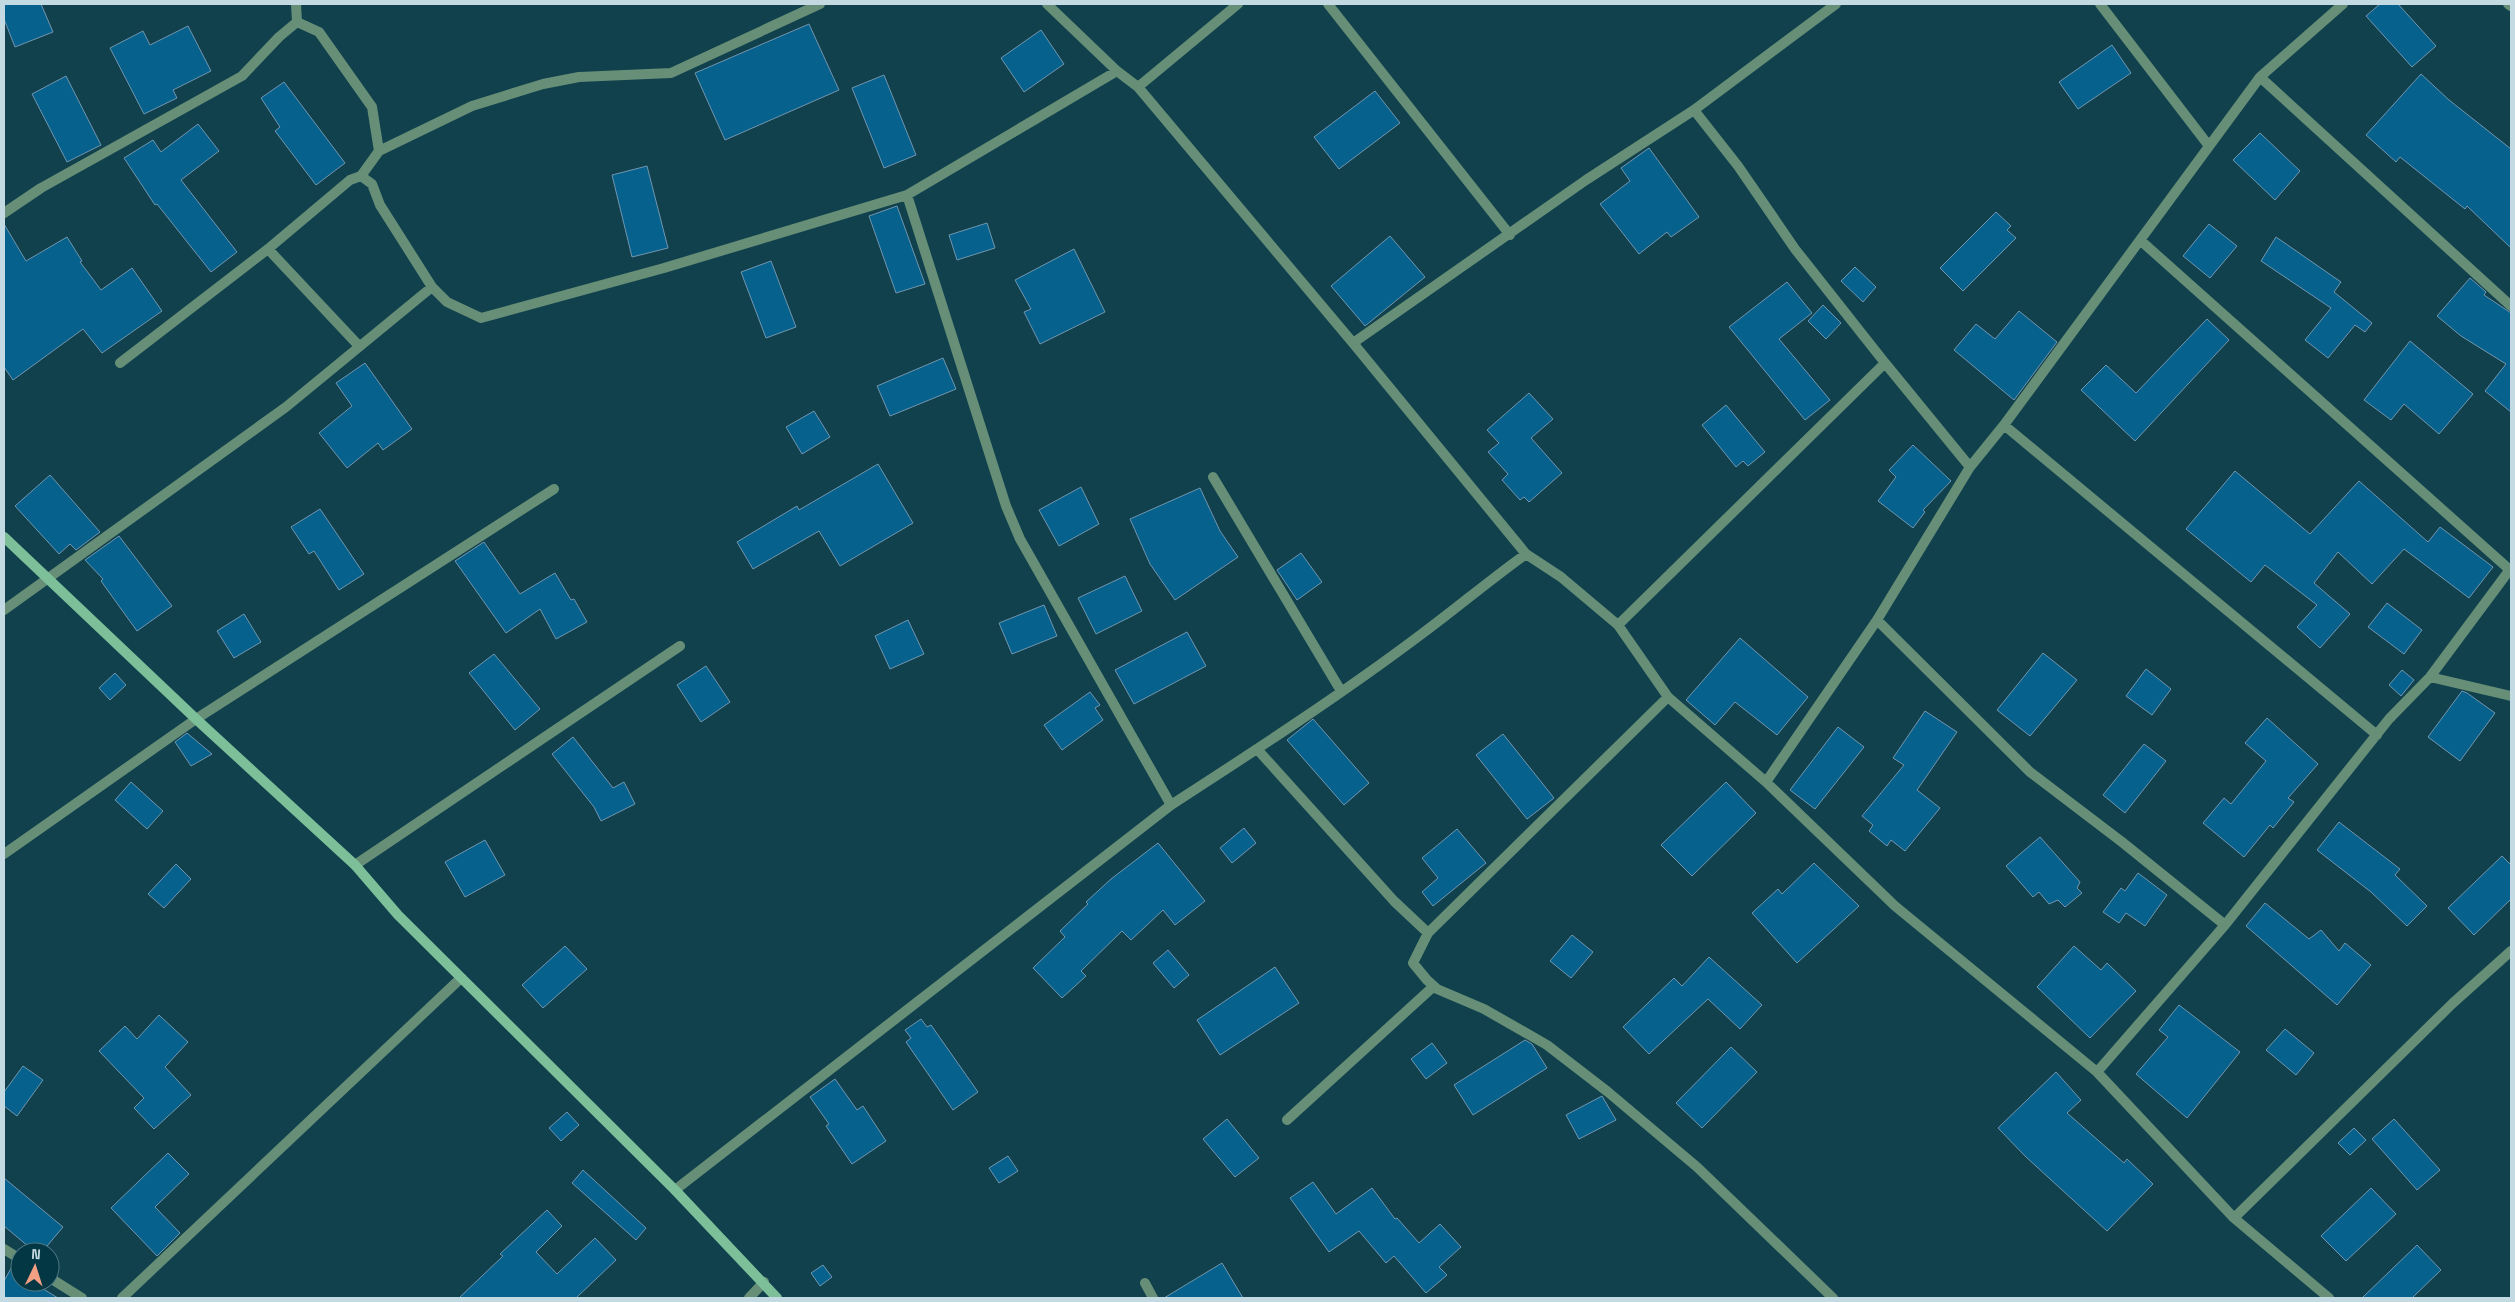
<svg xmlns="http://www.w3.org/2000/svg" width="2515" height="1302" font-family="'Space Grotesk',sans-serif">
<rect width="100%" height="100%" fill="#10414d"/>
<path fill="#06618d" stroke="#7296af" d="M 4,4 L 41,4 L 53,32 L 15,47 L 4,19 Z
M 2380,4 L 2398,4 L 2436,46 L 2412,67 L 2366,16 Z
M 809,24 L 839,90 L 725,140 L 695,73 Z
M 188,26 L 211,71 L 173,90 L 177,98 L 144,114 L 110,48 L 143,31 L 150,45 Z
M 1041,30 L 1064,64 L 1024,92 L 1001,58 Z
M 2112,45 L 2131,73 L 2078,109 L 2059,82 Z
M 2421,74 L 2449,100 L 2511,149 L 2511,248 L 2467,206 L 2465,209 L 2400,157 L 2396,162 L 2366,135 Z
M 884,75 L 916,155 L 884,168 L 852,88 Z
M 66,76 L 101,145 L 67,162 L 32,94 Z
M 284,82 L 345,163 L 316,185 L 275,131 L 280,127 L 261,98 Z
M 1375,91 L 1400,123 L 1339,169 L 1314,137 Z
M 198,124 L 219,151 L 181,180 L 237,252 L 211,272 L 157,204 L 155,205 L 124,158 L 153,140 L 161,152 Z
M 2260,133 L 2300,171 L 2275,200 L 2233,160 Z
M 1649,148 L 1699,217 L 1671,237 L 1667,232 L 1639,254 L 1600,204 L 1630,181 L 1621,168 Z
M 647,166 L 668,248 L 632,257 L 612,175 Z
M 897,206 L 925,284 L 896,293 L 869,216 Z
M 1996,212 L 2011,226 L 2007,230 L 2016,238 L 1963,291 L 1940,268 Z
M 987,223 L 995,248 L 957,260 L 949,235 Z
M 4,224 L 26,261 L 67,237 L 82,261 L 80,262 L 101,290 L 132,268 L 162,311 L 102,353 L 83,329 L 13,380 L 4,367 Z
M 2209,224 L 2237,246 L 2210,278 L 2183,256 Z
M 1390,236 L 1425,277 L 1365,326 L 1331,286 Z
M 2276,237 L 2341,282 L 2334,292 L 2372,323 L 2365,332 L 2355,325 L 2328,358 L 2305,340 L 2331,308 L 2261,261 Z
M 1074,249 L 1105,312 L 1040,344 L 1024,312 L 1031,309 L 1015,280 Z
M 771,261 L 796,327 L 766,338 L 741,272 Z
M 1855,267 L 1876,287 L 1863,302 L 1841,281 Z
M 2470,278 L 2486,292 L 2484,295 L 2511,313 L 2511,412 L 2485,391 L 2506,364 L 2461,336 L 2437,316 Z
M 1787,282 L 1812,313 L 1779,339 L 1830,400 L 1805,420 L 1729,327 Z
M 1823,305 L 1841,323 L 1826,339 L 1808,321 Z
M 2019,311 L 2057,342 L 2014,400 L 1954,350 L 1976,324 L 1995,339 Z
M 2207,319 L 2229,340 L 2135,441 L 2081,390 L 2106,365 L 2136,393 Z
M 2410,341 L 2473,394 L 2439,434 L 2404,404 L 2391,420 L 2364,400 Z
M 943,358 L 956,389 L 890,416 L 877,386 Z
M 365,363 L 412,429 L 383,450 L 378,443 L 347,468 L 319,433 L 352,406 L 336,383 Z
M 1529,393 L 1553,419 L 1531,438 L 1562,473 L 1529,502 L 1524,497 L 1520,500 L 1502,480 L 1508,474 L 1488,452 L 1499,443 L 1487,430 Z
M 1726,405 L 1765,452 L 1748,466 L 1743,461 L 1736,467 L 1702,425 Z
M 814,411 L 830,437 L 802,454 L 786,427 Z
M 1913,445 L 1951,481 L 1923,510 L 1925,512 L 1913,528 L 1878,501 L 1896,477 L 1889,470 Z
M 878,464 L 913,523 L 840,566 L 819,531 L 753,569 L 737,542 L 797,506 L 799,510 Z
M 2235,471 L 2310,534 L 2359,481 L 2428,542 L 2440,527 L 2493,567 L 2469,598 L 2404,549 L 2372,584 L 2338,552 L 2314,583 L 2350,614 L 2320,648 L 2297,627 L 2317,605 L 2265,565 L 2251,582 L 2186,529 Z
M 50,475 L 100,532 L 76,550 L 70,544 L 59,554 L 15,506 Z
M 1081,487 L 1099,524 L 1059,546 L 1039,510 Z
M 1200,488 L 1220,531 L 1238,557 L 1175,600 L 1150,564 L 1130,519 Z
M 320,509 L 364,574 L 339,590 L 314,551 L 309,554 L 291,527 Z
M 119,536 L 172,606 L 137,631 L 101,581 L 103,579 L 85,560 Z
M 484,542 L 520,594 L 555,573 L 571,600 L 574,599 L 587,622 L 556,639 L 540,609 L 506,633 L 455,561 Z
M 1301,553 L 1322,582 L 1297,600 L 1277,570 Z
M 1125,576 L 1142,611 L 1096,634 L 1078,598 Z
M 2387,603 L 2422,630 L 2404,654 L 2368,627 Z
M 1044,605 L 1057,636 L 1012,654 L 999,623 Z
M 244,614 L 261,642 L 234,658 L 217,631 Z
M 908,620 L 924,654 L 890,669 L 875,636 Z
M 1187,632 L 1206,666 L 1134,704 L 1115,670 Z
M 1740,638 L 1808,697 L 1777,735 L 1735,702 L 1715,725 L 1686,700 Z
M 2043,653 L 2077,680 L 2030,736 L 1997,710 Z
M 494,654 L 540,709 L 515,730 L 469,673 Z
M 706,666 L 730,702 L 701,722 L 677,685 Z
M 2146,669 L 2171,689 L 2152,715 L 2126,696 Z
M 2402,670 L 2414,680 L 2401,696 L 2389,685 Z
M 115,673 L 126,685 L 110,700 L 99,688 Z
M 2462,691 L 2467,693 L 2495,713 L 2460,761 L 2428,737 Z
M 1090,692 L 1100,705 L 1095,708 L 1103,720 L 1062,750 L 1044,725 Z
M 1925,711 L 1957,732 L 1917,790 L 1940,808 L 1905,851 L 1891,840 L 1887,846 L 1869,831 L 1873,825 L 1862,816 L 1904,765 L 1893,758 Z
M 2267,718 L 2318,764 L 2288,798 L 2294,802 L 2273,828 L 2270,825 L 2244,857 L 2203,823 L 2224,798 L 2231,804 L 2266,761 L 2245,743 Z
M 1313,719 L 1369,783 L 1344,805 L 1287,740 Z
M 1838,727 L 1864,747 L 1815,809 L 1790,790 Z
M 187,733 L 212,754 L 191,766 L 175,742 Z
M 1503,734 L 1554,798 L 1527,819 L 1476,755 Z
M 573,737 L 613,788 L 624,782 L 635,804 L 601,821 L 594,807 L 552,754 Z
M 2144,744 L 2166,761 L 2125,813 L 2103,795 Z
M 131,782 L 163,811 L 147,829 L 115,800 Z
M 1726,782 L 1756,813 L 1692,876 L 1661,845 Z
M 2339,822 L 2400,869 L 2395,875 L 2427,906 L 2407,926 L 2371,892 L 2317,850 Z
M 1244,828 L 1256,843 L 1232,863 L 1220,848 Z
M 1457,829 L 1486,863 L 1433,906 L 1422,892 L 1438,878 L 1422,858 Z
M 2040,837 L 2080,882 L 2077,888 L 2082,893 L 2065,907 L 2058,900 L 2049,904 L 2039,892 L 2033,897 L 2006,866 Z
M 485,840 L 505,875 L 465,897 L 445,862 Z
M 1158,843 L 1205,901 L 1175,925 L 1163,910 L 1131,940 L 1122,931 L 1081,971 L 1086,976 L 1062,998 L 1033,968 L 1065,937 L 1060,931 L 1088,904 L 1086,902 L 1111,879 Z
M 2502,856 L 2511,865 L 2511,899 L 2474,935 L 2448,908 Z
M 1814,863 L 1859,906 L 1797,963 L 1752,913 L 1778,889 L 1782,894 Z
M 176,864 L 191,879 L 164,908 L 148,894 Z
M 2138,873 L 2167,895 L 2145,926 L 2126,913 L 2119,923 L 2103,912 L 2121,888 L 2125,891 Z
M 2265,903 L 2309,939 L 2321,930 L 2339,951 L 2345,943 L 2371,965 L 2337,1005 L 2246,926 Z
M 1572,935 L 1593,952 L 1571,978 L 1550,961 Z
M 565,946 L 587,969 L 543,1008 L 522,985 Z
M 2074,946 L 2101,970 L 2107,963 L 2136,991 L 2090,1038 L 2037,987 Z
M 1168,950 L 1189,975 L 1174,988 L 1153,963 Z
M 1709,957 L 1762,1005 L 1740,1029 L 1708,999 L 1649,1054 L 1623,1027 L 1674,978 L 1682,986 Z
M 1275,967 L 1299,1003 L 1220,1055 L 1197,1020 Z
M 2179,1005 L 2240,1052 L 2187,1118 L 2136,1074 L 2168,1037 L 2159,1030 Z
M 159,1015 L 188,1042 L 165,1067 L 191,1095 L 154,1129 L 134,1108 L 144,1098 L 99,1051 L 125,1026 L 137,1039 Z
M 921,1019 L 927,1027 L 931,1025 L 978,1092 L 953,1110 L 906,1042 L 911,1038 L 905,1030 Z
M 2285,1029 L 2314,1053 L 2296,1075 L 2266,1050 Z
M 1525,1040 L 1532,1044 L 1547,1068 L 1473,1115 L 1454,1085 Z
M 1432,1043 L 1447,1063 L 1426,1079 L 1411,1059 Z
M 1731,1047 L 1757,1072 L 1702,1128 L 1676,1103 Z
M 23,1066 L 43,1080 L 17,1116 L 4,1106 L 4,1092 Z
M 2056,1072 L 2081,1100 L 2067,1113 L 2124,1163 L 2127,1159 L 2153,1184 L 2107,1231 L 2026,1157 L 1998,1128 Z
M 835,1079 L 857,1110 L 863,1106 L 886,1141 L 852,1164 L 826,1126 L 829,1124 L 810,1097 Z
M 1602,1096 L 1616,1120 L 1579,1139 L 1566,1115 Z
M 567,1112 L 579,1125 L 561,1141 L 549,1128 Z
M 1227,1119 L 1259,1158 L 1235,1177 L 1203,1139 Z
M 2394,1119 L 2440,1170 L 2417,1190 L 2372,1139 Z
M 2354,1128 L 2366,1140 L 2350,1155 L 2338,1143 Z
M 168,1153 L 189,1174 L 155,1207 L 180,1233 L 157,1256 L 111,1208 Z
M 1008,1156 L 1018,1171 L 999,1183 L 989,1168 Z
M 583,1170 L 646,1228 L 636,1240 L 572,1183 Z
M 4,1178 L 63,1227 L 42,1252 L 35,1252 L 4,1226 Z
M 1313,1182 L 1336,1214 L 1372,1188 L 1395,1219 L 1397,1218 L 1419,1243 L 1440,1224 L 1461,1247 L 1439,1267 L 1447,1275 L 1426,1293 L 1394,1256 L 1386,1263 L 1359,1231 L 1329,1252 L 1290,1198 Z
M 2371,1188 L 2396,1214 L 2346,1261 L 2321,1236 Z
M 547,1210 L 562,1226 L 536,1252 L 557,1274 L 595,1238 L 616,1260 L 576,1298 L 459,1298 L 503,1256 L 500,1254 Z
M 2417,1245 L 2441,1270 L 2412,1298 L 2362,1298 Z
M 14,1263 L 20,1266 L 20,1282 L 43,1282 L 40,1287 L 58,1298 L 4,1298 L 4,1281 Z
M 1222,1263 L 1243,1298 L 1164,1298 Z
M 823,1265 L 832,1277 L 820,1286 L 811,1273 Z"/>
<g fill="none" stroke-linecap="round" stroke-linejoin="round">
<path stroke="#678f77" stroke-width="10" d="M 1047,4 L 1117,71 L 1138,87 L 1353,343 L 1526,554 L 1561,577 L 1618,625 L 1668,697 L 1766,782 L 1895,906 L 2097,1072 L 2234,1218 L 2329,1298
M 1328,4 L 1510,235
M 2100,4 L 2209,146
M 2508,4 L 2511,6
M 297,22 L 319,32 L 372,107 L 379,151 L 361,176
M 2260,77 L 2511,306
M 1138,87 L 1238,4
M 1694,110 L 1738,166 L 1795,249 L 1885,363
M 379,151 L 472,106 L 543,84 L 579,77 L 671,73 L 820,4
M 907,195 L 1006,506 L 1020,539 L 1171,805
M 4,213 L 41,188 L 242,76 L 279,37 L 297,22 L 296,4
M 2140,240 L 2510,570
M 268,249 L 359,346
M 1353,343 L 1586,180 L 1694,110 L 1836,4
M 120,363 L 268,249 L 350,180 L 361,176 L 372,184 L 380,205 L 432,287 L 447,302 L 481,318 L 664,268 L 907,195 L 1117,71
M 2004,425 L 2377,735
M 1213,477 L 1341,691
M 4,610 L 286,407 L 432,287
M 1877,620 L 2030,772 L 2122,842 L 2225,925
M 1618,625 L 1885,363 L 1970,467
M 2430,677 L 2511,696
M 1257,749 L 1394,901 L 1428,933 L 1413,963 L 1427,980 L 1437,989 L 1484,1009 L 1547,1045 L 1608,1092 L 1697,1167 L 1833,1298
M 1766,782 L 1877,620 L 1970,467 L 2004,425 L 2260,77 L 2343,4
M 4,854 L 196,719 L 554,489
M 355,865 L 680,646
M 1428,933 L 1668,697
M 2097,1072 L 2225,925 L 2389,719 L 2430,677 L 2511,568
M 1287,1120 L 1434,986
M 675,1190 L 1171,805 C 1256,750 1342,694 1423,633 C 1458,607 1491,579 1526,554
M 2234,1218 L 2453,1003 L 2511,951
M 4,1249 L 20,1259
M 50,1278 L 82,1298
M 1145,1283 L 1153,1298
M 122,1298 L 461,978
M 749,1298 L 764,1282"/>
<path stroke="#7dbf99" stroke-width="10" d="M 4,537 L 196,719 L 355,865 L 398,915 L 675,1190 L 777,1298"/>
</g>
<rect width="2515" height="1302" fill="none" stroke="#c3dae2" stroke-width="10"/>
<g transform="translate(35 1267) rotate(4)"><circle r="24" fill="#023743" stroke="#4f7883"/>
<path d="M0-4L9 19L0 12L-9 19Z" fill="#f39f84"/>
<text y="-8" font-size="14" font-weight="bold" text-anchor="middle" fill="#c3dae2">N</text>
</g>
</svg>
